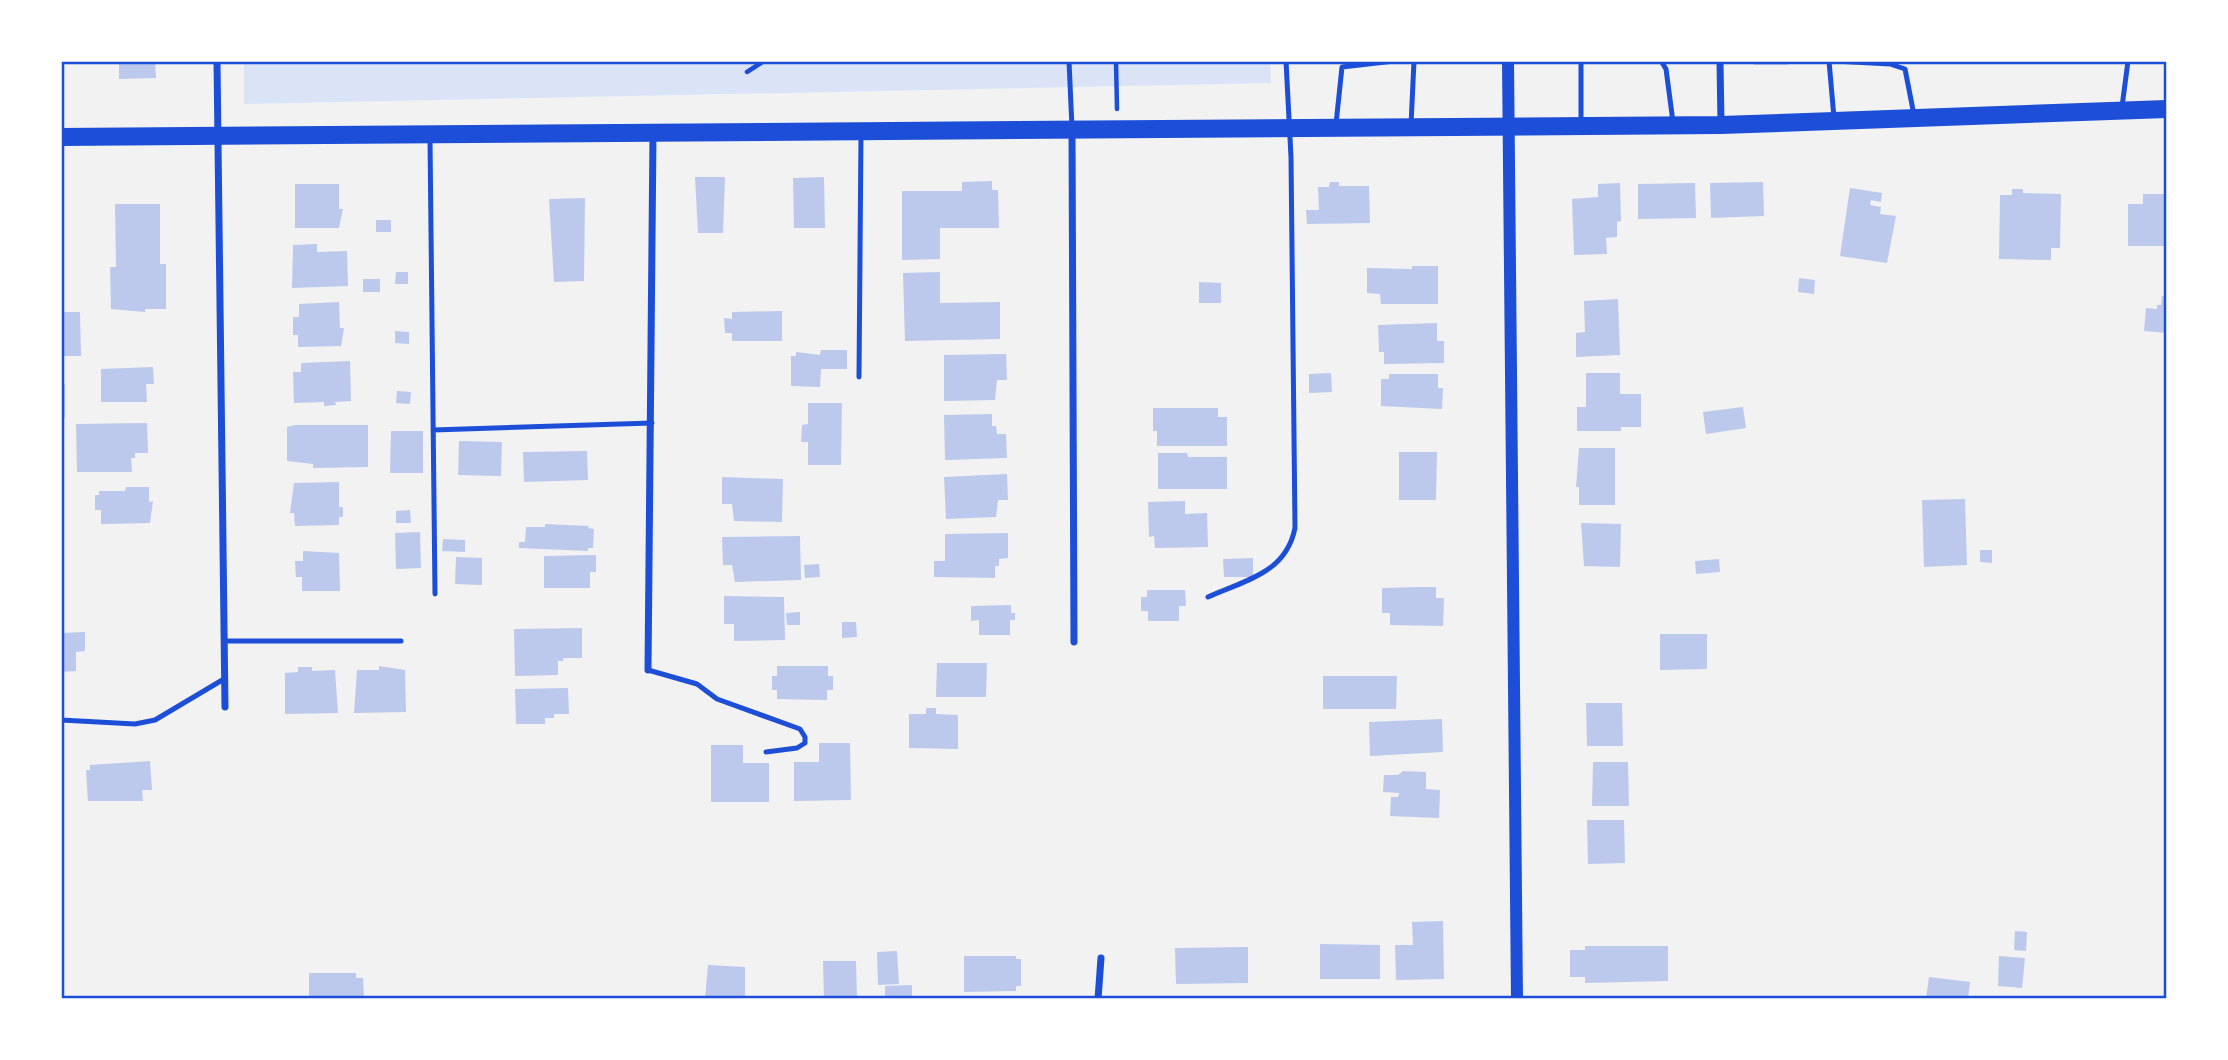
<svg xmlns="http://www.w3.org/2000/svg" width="2228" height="1060" font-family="Quicksand,sans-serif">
<rect width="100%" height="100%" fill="#f2f2f2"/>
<path fill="#dbe4f7" d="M 244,61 L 1270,61 L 1271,83 L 244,104 Z"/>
<path fill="#bdc9ec" d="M 119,61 L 155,61 L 156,78 L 119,79 Z
M 1754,61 L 1788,61 L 1788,65 L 1754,65 Z
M 695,177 L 725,177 L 723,233 L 698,233 Z
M 824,177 L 825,228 L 794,228 L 793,178 Z
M 992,181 L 992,190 L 998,190 L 999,228 L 940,228 L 940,259 L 902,260 L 902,191 L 962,191 L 962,182 Z
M 1330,182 L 1339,182 L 1339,186 L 1369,186 L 1370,223 L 1307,224 L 1306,210 L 1319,210 L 1318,187 L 1329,187 Z
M 1763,182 L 1764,216 L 1711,218 L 1710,183 Z
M 1620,183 L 1621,221 L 1617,222 L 1617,237 L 1606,238 L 1607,254 L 1574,255 L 1572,199 L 1598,197 L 1598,184 Z
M 1695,183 L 1696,218 L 1638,219 L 1638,184 Z
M 295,184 L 339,184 L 339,209 L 343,209 L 339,228 L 295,228 Z
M 1850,188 L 1882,193 L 1881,202 L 1871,200 L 1870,205 L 1881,207 L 1880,214 L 1896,216 L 1887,263 L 1840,256 Z
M 2012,189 L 2023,189 L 2023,193 L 2061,194 L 2060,248 L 2051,248 L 2051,260 L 1999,259 L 2000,195 L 2012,195 Z
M 2143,194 L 2167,194 L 2167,246 L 2128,246 L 2128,204 L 2143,204 Z
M 585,198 L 584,281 L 554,282 L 549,199 Z
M 115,204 L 160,204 L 160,264 L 166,264 L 166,309 L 145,309 L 145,312 L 111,309 L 110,267 L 116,267 Z
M 376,220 L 391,220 L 391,232 L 376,232 Z
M 317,244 L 317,252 L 347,251 L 348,286 L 292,288 L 293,245 Z
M 1412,266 L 1438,266 L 1438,304 L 1381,304 L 1380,294 L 1367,293 L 1367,268 L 1412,269 Z
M 396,272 L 408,272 L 408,284 L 395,284 Z
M 940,272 L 940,303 L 1000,302 L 1000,339 L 905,341 L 903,273 Z
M 1799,278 L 1815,280 L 1814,294 L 1798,292 Z
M 363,279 L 380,279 L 380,292 L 363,292 Z
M 1199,282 L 1221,283 L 1221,303 L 1199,303 Z
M 2162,296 L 2167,296 L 2167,333 L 2144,331 L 2146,308 L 2157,309 L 2157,305 L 2161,305 Z
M 1618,299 L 1620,355 L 1576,357 L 1576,333 L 1585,332 L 1584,301 Z
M 339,302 L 340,328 L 344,328 L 341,346 L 298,347 L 298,335 L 293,335 L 293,317 L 299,317 L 299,304 Z
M 782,311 L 782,341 L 732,341 L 732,333 L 725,333 L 724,318 L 732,319 L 732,312 Z
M 61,312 L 80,312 L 81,356 L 61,356 Z
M 1437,323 L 1437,341 L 1444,341 L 1444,363 L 1384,364 L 1384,352 L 1379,352 L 1378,325 Z
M 395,331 L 409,332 L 409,344 L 395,343 Z
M 821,350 L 847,350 L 847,369 L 821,369 L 820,387 L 791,386 L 791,356 L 796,356 L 796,352 L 820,355 Z
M 1006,354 L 1007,380 L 997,380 L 995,400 L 944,401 L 944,355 Z
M 350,361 L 351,401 L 335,402 L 336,405 L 324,406 L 324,402 L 294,403 L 293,372 L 301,372 L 301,363 Z
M 153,367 L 154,384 L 146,384 L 147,402 L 101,402 L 101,369 Z
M 1331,373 L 1332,392 L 1309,393 L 1309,374 Z
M 1586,373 L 1620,373 L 1620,394 L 1641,394 L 1641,427 L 1621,427 L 1621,431 L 1577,431 L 1577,407 L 1586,407 Z
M 1389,374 L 1438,374 L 1438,388 L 1443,388 L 1442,409 L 1381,406 L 1381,379 L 1389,379 Z
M 61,384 L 65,384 L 65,418 L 61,418 Z
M 397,391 L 411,392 L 410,404 L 396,403 Z
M 808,403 L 842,403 L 841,465 L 808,465 L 808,442 L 801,442 L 802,425 L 808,424 Z
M 1743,407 L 1746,428 L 1706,434 L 1703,412 Z
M 1153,408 L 1218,408 L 1218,417 L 1227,417 L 1227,446 L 1157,446 L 1157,431 L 1153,431 Z
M 992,414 L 992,426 L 996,426 L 997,434 L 1006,434 L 1007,458 L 945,460 L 944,415 Z
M 147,423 L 148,453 L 135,453 L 135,458 L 131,458 L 132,472 L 77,472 L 76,424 Z
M 295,425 L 368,425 L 368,467 L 313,468 L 313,464 L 287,461 L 287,427 Z
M 391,431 L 423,431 L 423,473 L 390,473 Z
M 459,441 L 502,442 L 501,476 L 458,475 Z
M 1579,448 L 1615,448 L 1615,505 L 1579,505 L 1579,487 L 1576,487 Z
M 587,451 L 588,480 L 524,482 L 523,452 Z
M 1399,452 L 1437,452 L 1436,500 L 1399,500 Z
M 1158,453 L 1187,453 L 1188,457 L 1227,457 L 1227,489 L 1158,489 Z
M 1007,474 L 1008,500 L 998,500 L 996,517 L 946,519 L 944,477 Z
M 722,477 L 783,479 L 782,522 L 734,521 L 732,504 L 722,504 Z
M 339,482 L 339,507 L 343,507 L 343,517 L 339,517 L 339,525 L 295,526 L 294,513 L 290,513 L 294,483 Z
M 126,487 L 149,487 L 149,502 L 153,501 L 150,523 L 101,524 L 101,510 L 95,510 L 95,495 L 99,495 L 99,491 L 125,491 Z
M 1965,499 L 1967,565 L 1924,567 L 1922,500 Z
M 1185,501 L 1185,514 L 1207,513 L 1208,547 L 1155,548 L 1154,536 L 1149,537 L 1148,502 Z
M 410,510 L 411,523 L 396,523 L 396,511 Z
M 1581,523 L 1621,524 L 1620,567 L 1584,566 Z
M 545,524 L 589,526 L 588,528 L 594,529 L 593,548 L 588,548 L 588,551 L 519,548 L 519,542 L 525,542 L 526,527 L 545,527 Z
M 420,532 L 421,568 L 396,569 L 395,533 Z
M 1008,533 L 1008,558 L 999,559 L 999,566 L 995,566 L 995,578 L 934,577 L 934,561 L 945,561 L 945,534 Z
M 800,536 L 801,580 L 735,582 L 732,565 L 723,565 L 722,537 Z
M 443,539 L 465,540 L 465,552 L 442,551 Z
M 1980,550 L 1992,550 L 1992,563 L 1980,562 Z
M 303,551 L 339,553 L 340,591 L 302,591 L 302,577 L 296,577 L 295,561 L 303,561 Z
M 596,555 L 596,572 L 590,572 L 590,588 L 544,588 L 544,556 Z
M 456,557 L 482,558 L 482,585 L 455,584 Z
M 1253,558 L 1253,577 L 1224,577 L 1223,559 Z
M 1719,559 L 1720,572 L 1696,574 L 1695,561 Z
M 819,564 L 820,577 L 805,578 L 804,565 Z
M 1420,587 L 1436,587 L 1436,598 L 1444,598 L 1443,626 L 1390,625 L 1390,613 L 1382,613 L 1382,588 Z
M 1147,590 L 1185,590 L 1186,606 L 1179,606 L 1179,621 L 1148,621 L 1148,611 L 1141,611 L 1141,597 L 1147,597 Z
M 724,596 L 784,597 L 785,640 L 734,641 L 734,624 L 724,624 Z
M 1011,605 L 1011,613 L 1015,613 L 1015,620 L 1010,620 L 1010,635 L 979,635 L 979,620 L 971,621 L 971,606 Z
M 800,612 L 800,625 L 787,625 L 786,613 Z
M 842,622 L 856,622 L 857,637 L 842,638 Z
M 582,628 L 582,658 L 563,658 L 563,661 L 558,661 L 558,675 L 515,676 L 514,629 Z
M 85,632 L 85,651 L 76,652 L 76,671 L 61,672 L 61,633 Z
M 1660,634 L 1707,634 L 1707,669 L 1660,670 Z
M 937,663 L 987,663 L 986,697 L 936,697 Z
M 379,666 L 405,670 L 406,712 L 354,713 L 357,670 L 379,670 Z
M 777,666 L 828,666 L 828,676 L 833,676 L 833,690 L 827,690 L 827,700 L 777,699 L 777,690 L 772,690 L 772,676 L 777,676 Z
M 298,667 L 312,667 L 312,671 L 335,670 L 338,713 L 285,714 L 285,673 L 298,672 Z
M 1323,676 L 1397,676 L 1396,709 L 1323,709 Z
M 568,688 L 569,714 L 554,714 L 554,718 L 545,718 L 545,724 L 516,724 L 515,689 Z
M 1586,703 L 1622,703 L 1623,746 L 1587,746 Z
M 926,708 L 936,708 L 936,714 L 958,715 L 958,749 L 909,748 L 909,714 L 926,714 Z
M 1442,719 L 1443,752 L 1370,756 L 1369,722 Z
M 819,743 L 850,743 L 851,800 L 794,801 L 794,762 L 819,762 Z
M 711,745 L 743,745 L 743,763 L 769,763 L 769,802 L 711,802 Z
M 150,761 L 152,790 L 142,790 L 143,801 L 88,801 L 86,770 L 90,770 L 90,765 Z
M 1593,762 L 1628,762 L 1629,806 L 1592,806 Z
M 1403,771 L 1426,772 L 1426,789 L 1440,790 L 1439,818 L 1390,816 L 1391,797 L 1398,797 L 1399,793 L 1383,792 L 1384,775 L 1398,775 Z
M 1587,820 L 1624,820 L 1625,863 L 1588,864 Z
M 1443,921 L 1444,979 L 1396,980 L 1395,945 L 1413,945 L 1412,922 Z
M 2015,931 L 2027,932 L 2026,951 L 2014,950 Z
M 1320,944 L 1380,945 L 1380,979 L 1320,979 Z
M 1585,946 L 1668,946 L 1668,981 L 1585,983 L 1585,977 L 1570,977 L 1570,950 L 1585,950 Z
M 1248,947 L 1248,983 L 1176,984 L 1175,948 Z
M 897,951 L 899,984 L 878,985 L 877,952 Z
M 964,956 L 1016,956 L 1016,959 L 1021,959 L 1021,986 L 1016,986 L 1016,991 L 964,992 Z
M 1999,956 L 2025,958 L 2022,988 L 1998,986 Z
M 823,961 L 856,961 L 857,999 L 824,999 Z
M 708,965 L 745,967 L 745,999 L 705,999 Z
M 309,973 L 356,973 L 356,978 L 363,978 L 364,998 L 309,999 Z
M 1929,977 L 1970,982 L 1968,999 L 1926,999 Z
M 912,985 L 912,999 L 885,999 L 885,986 Z"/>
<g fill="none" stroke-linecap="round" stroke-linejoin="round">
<path stroke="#1d4ed8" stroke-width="4.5" d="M 1116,61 L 1117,109
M 747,72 L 764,61"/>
<path stroke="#1d4ed8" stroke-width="5" d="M 1069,61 L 1072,128
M 1661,61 L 1666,69 L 1673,122
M 1829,61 L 1834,118
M 1834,61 L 1890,64 L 1905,69 L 1914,115
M 2122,107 L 2128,61
M 1336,124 L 1342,67 L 1394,61
M 1411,125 L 1414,61
M 1581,125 L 1581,61
M 430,139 L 435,594
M 859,377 L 861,134
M 433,430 L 652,423
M 1208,597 C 1246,580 1286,573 1295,528 L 1291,157 L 1286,61
M 224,641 L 401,641
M 648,670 L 697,684 L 717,699 L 800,729 L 805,737 L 805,743 L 797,748 L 766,752
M 61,720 L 135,724 L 155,720 L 224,679"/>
<path stroke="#1d4ed8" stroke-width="7" d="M 217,61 L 225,707
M 1720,61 L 1721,124
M 1072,130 L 1074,642
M 648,670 L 653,133
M 1098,999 L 1101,958"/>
<path stroke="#1d4ed8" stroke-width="12" d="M 1508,61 L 1517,999"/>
<path stroke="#1d4ed8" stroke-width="18" d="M 61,137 L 1721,125 L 2167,109"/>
</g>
<rect width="2228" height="1060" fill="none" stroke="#ffffff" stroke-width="126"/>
<rect x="63" y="63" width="2102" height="934" fill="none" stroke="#1d4ed8" stroke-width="2.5"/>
</svg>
